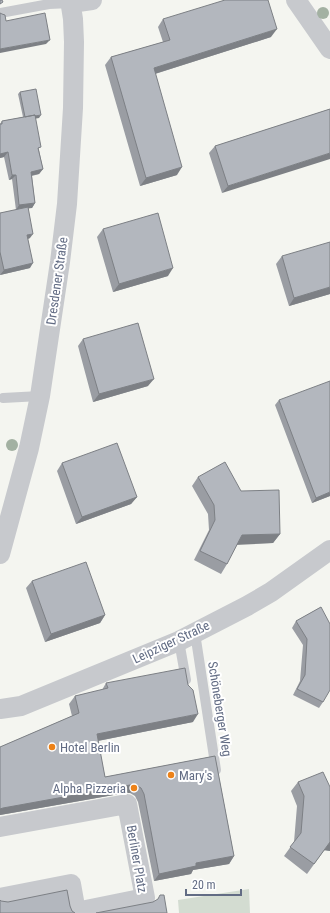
<svg xmlns="http://www.w3.org/2000/svg" width="330" height="913" font-family="'Roboto Condensed',sans-serif">
<rect width="100%" height="100%" fill="#f4f5f0"/>
<path fill="#d3dcd1" d="M 249,889 L 250,913 L 179,913 L 178,900 Z"/>
<g fill="none" stroke-linecap="round" stroke-linejoin="round">
<path stroke="#c7c9cd" stroke-width="10" d="M 0,13 L 49,4 L 71,3
M 3,398 L 40,396
M 195,633 L 216,770
M 179,641 L 186,680"/>
<path stroke="#c7c9cd" stroke-width="20" d="M 296,0 L 330,49
M 71,3 L 92,0
M 0,554 L 29,448 L 40,396 L 60,262 L 67,204 L 73,108 L 74,42 L 73,19 L 70,0
M 0,709 L 21,706 L 179,641 L 247,606 L 271,592 L 330,550
M 0,827 L 127,804 L 145,898 L 76,912 L 71,884 L 0,898"/>
</g>
<g fill="#a3b1a2">
<circle cx="323" cy="13" r="6"/>
<circle cx="12" cy="445" r="6"/>
</g>
<path fill="#9a9da3" d="M 163,19 L 271,37 L 155,74 L 177,175 L 140,186 L 105,65 L 111,57 L 163,42 L 158,27 Z
M 20,92 L 39,118 L 35,118 L 39,150 L 43,169 L 39,174 L 32,176 L 35,203 L 32,208 L 28,208 L 30,238 L 28,239 L 30,268 L 0,275 L 0,213 L 16,210 L 12,179 L 9,180 L 4,157 L 0,158 L 0,124 L 2,121 L 23,117 L 18,94 Z
M 330,109 L 222,193 L 209,153 L 215,146 Z
M 103,229 L 168,276 L 113,292 L 97,237 Z
M 282,256 L 330,294 L 289,306 L 276,264 Z
M 83,339 L 148,386 L 93,402 L 78,346 Z
M 279,400 L 330,496 L 312,503 L 275,405 Z
M 62,463 L 137,497 L 131,504 L 76,524 L 57,471 Z
M 198,477 L 241,491 L 280,534 L 273,543 L 237,544 L 227,564 L 221,574 L 194,560 L 209,530 L 208,514 L 192,486 Z
M 32,581 L 105,615 L 100,623 L 45,642 L 26,588 Z
M 321,607 L 323,702 L 319,708 L 293,695 L 300,681 L 303,645 L 292,628 L 296,621 Z
M 106,683 L 193,722 L 98,741 L 105,777 L 215,756 L 234,856 L 229,864 L 193,870 L 191,874 L 154,881 L 138,802 L 135,796 L 130,793 L 125,793 L 0,815 L 0,747 L 72,716 L 69,704 L 75,696 L 102,690 Z
M 298,782 L 330,787 L 330,851 L 324,850 L 307,874 L 284,856 L 294,842 L 297,806 L 291,791 Z"/>
<path fill="#7d8085" d="M 277,29 L 271,37 L 148,76 L 154,68 Z
M 50,40 L 46,44 L 0,53 L 0,49 Z
M 41,115 L 39,118 L 23,121 L 25,118 Z
M 8,152 L 4,157 L 0,158 L 0,154 Z
M 330,153 L 330,159 L 222,193 L 228,186 Z
M 182,167 L 177,175 L 140,186 L 146,178 Z
M 43,169 L 39,174 L 28,176 L 31,172 Z
M 12,175 L 16,175 L 12,179 L 9,180 Z
M 35,203 L 32,208 L 16,210 L 19,205 Z
M 33,234 L 30,238 L 24,240 L 27,235 Z
M 33,263 L 30,268 L 0,275 L 4,270 Z
M 173,268 L 168,276 L 113,292 L 119,284 Z
M 330,287 L 330,294 L 289,306 L 294,298 Z
M 154,379 L 148,386 L 93,402 L 99,394 Z
M 330,492 L 330,496 L 312,503 L 316,498 Z
M 137,497 L 131,504 L 76,524 L 82,517 Z
M 280,534 L 273,543 L 235,545 L 242,535 Z
M 105,615 L 100,623 L 45,642 L 51,634 Z
M 198,714 L 193,722 L 92,742 L 97,734 Z
M 130,785 L 136,785 L 130,793 L 125,793 L 0,815 L 0,809 L 3,808 Z
M 330,842 L 330,851 L 324,850 L 307,874 Z
M 234,856 L 229,864 L 193,870 L 191,874 L 154,881 L 159,874 L 196,863 Z"/>
<path fill="#b3b7be" stroke="#7d8085" d="M 0,0 L 2,0 L 3,2 L 0,4 Z
M 225,0 L 268,0 L 277,29 L 154,68 L 182,167 L 146,178 L 111,57 L 170,40 L 163,19 Z
M 0,13 L 2,14 L 5,15 L 6,21 L 45,13 L 50,40 L 0,49 Z
M 36,89 L 41,115 L 35,116 L 35,115 L 25,117 L 20,92 Z
M 330,109 L 330,153 L 228,186 L 215,146 Z
M 35,115 L 41,147 L 38,148 L 43,169 L 31,172 L 35,203 L 19,205 L 16,175 L 12,175 L 8,152 L 0,154 L 0,124 L 2,124 L 2,121 Z
M 28,207 L 33,234 L 27,235 L 33,263 L 4,270 L 0,252 L 0,213 Z
M 158,213 L 173,268 L 119,284 L 103,229 Z
M 330,242 L 330,287 L 294,298 L 282,256 Z
M 138,323 L 154,379 L 99,394 L 83,339 Z
M 330,381 L 330,492 L 316,498 L 279,400 Z
M 117,443 L 137,497 L 82,517 L 62,463 Z
M 225,462 L 241,491 L 279,490 L 280,534 L 242,535 L 227,564 L 200,551 L 215,520 L 214,505 L 198,477 Z
M 86,562 L 105,615 L 51,634 L 32,581 Z
M 321,607 L 330,624 L 330,690 L 323,702 L 297,689 L 305,675 L 307,639 L 296,621 Z
M 185,668 L 188,685 L 193,690 L 198,714 L 97,734 L 105,777 L 215,756 L 234,856 L 196,863 L 196,866 L 159,874 L 144,794 L 141,788 L 136,785 L 130,785 L 3,808 L 0,809 L 0,747 L 79,713 L 75,696 L 108,688 L 106,683 Z
M 323,772 L 330,787 L 330,842 L 314,864 L 290,847 L 301,833 L 304,796 L 298,782 Z
M 67,890 L 70,906 L 72,911 L 75,913 L 0,913 L 0,900 L 1,901 L 8,902 Z
M 160,895 L 164,895 L 167,913 L 96,913 L 153,902 L 158,899 Z"/>
<g fill="#ed8218" stroke="#fff" stroke-width="1.5">
<circle cx="52" cy="747" r="4"/>
<circle cx="171" cy="775" r="4"/>
<circle cx="134" cy="788" r="4"/>
</g>
<g text-anchor="middle" dominant-baseline="central" stroke-width="4" stroke-linejoin="round" paint-order="stroke">
<g font-size="13" fill="#626c84" stroke="#fff">
<text transform="translate(57 281) rotate(-82)">Dresdener Straße</text>
<text transform="translate(171 642) rotate(-25)">Leipziger Straße</text>
<text transform="translate(220 709) rotate(81)">Schöneberger Weg</text>
<text transform="translate(137 859) rotate(80)">Berliner Platz</text>
</g>
<g font-size="13" fill="#626c84" stroke="#fff" text-anchor="start">
<text x="60" y="747">Hotel Berlin</text>
<text x="179" y="775">Mary's</text>
<text x="126" y="788" text-anchor="end">Alpha Pizzeria</text>
</g>
</g>
<path d="M186 889v6h55v-6" fill="none" stroke="#626c84" stroke-width="2"/>
<text x="192" y="889" font-size="12" fill="#626c84" stroke="#ffffff" stroke-width="3" paint-order="stroke">20 m</text>
</svg>
